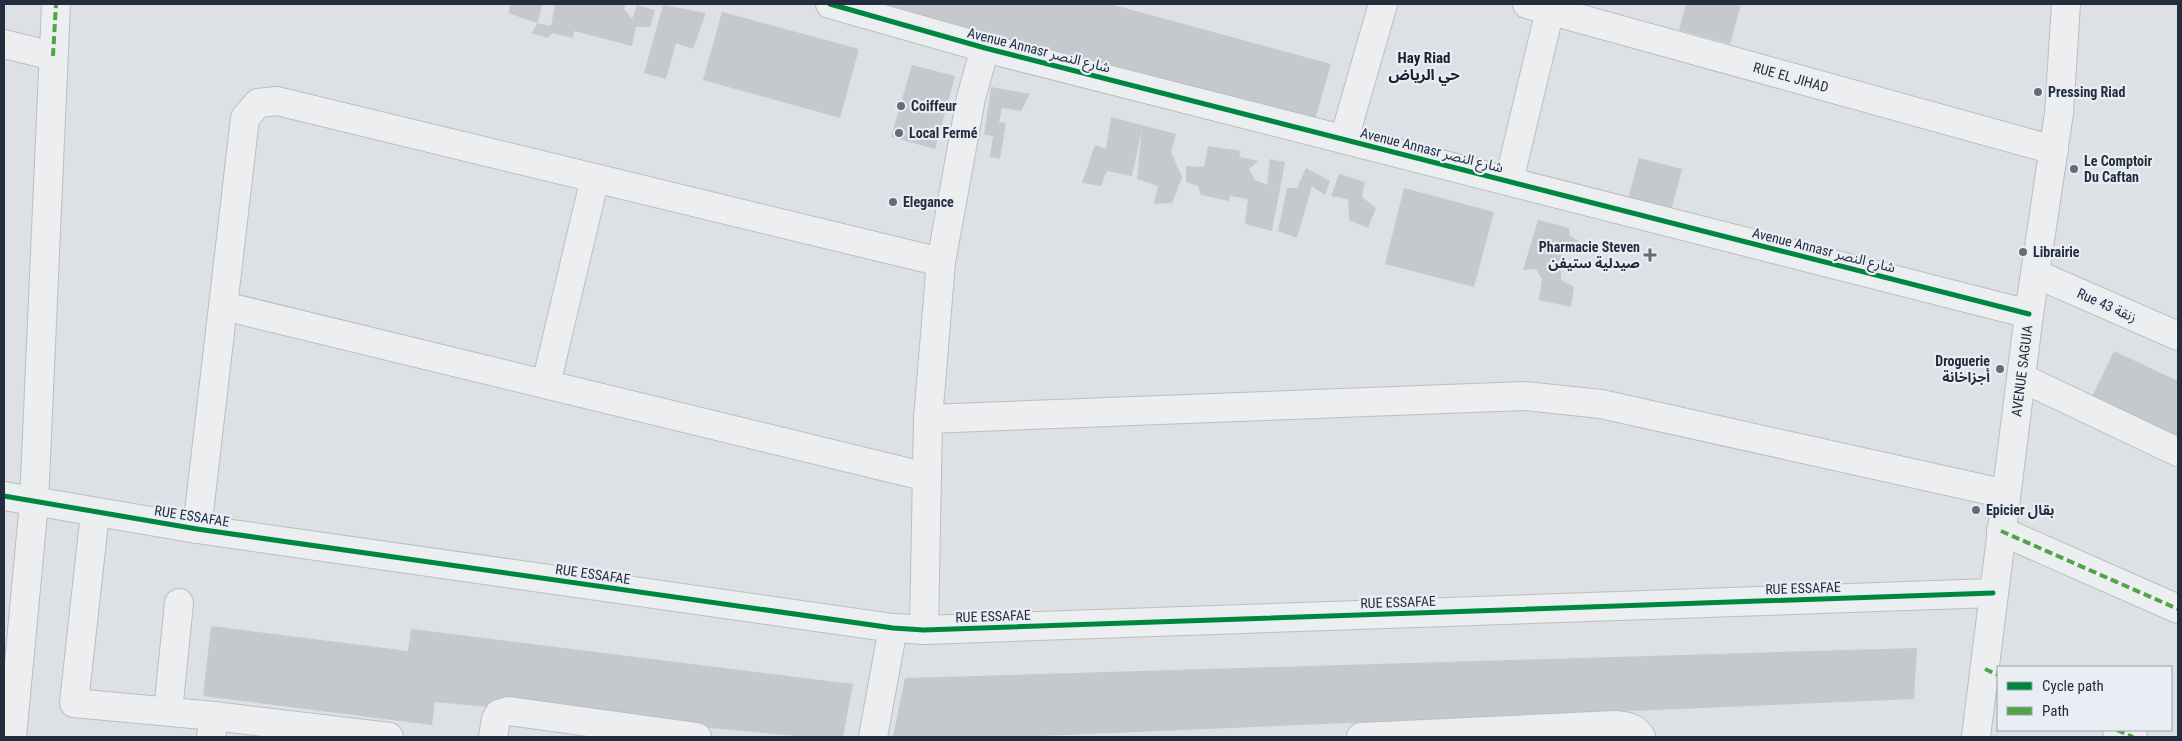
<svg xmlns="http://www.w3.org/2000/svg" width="2182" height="741" font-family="'Roboto Condensed','Noto Sans Arabic',sans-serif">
<rect width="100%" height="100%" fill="#dde0e4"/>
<path fill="#c5c8cc" d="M 511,4 L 543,4 L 537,23 L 551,26 L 555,4 L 626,4 L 624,9 L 632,19 L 637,5 L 655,10 L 650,27 L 636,27 L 632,46 L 574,31 L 573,38 L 552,33 L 547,38 L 532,33 L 537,23 L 508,13 Z
M 875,4 L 1110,4 L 1331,64 L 1314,123 Z
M 1686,4 L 1741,4 L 1730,44 L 1679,30 Z
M 663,5 L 706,13 L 693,49 L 676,43 L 666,79 L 644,73 Z
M 722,12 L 859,49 L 840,118 L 703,80 Z
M 912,65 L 955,76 L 935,149 L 891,137 Z
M 991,87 L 1030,94 L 1021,111 L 1002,108 L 999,122 L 1006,123 L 1000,159 L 990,157 L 993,136 L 984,135 Z
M 1111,117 L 1176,134 L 1171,152 L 1182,177 L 1172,203 L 1154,204 L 1158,186 L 1137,179 L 1142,129 L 1132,176 L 1107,171 L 1101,186 L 1082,183 L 1095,145 L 1106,149 Z
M 1208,146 L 1241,151 L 1239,157 L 1259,161 L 1249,169 L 1255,180 L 1267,185 L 1270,159 L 1285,162 L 1272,231 L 1245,224 L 1248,199 L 1230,196 L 1229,201 L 1201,195 L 1198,186 L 1186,182 L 1186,166 L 1204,167 Z
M 1639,158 L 1682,169 L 1671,211 L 1628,199 Z
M 1306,168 L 1330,181 L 1325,195 L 1312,186 L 1297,238 L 1278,231 L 1287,188 L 1297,188 Z
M 1339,174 L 1365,182 L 1362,197 L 1376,208 L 1368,228 L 1349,220 L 1348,199 L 1331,196 Z
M 1404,188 L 1494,212 L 1474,287 L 1385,264 Z
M 1538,220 L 1569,228 L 1570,236 L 1582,243 L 1580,252 L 1561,250 L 1561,280 L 1574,287 L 1571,307 L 1539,300 L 1542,279 L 1536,269 L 1523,270 Z
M 2114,351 L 2178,381 L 2178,442 L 2090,401 Z
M 211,626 L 408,651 L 411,629 L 853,684 L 843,737 L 806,737 L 435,702 L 432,725 L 203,696 Z
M 1917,648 L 1914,699 L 1017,737 L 893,737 L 905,678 Z"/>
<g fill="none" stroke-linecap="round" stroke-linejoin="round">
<g stroke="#bbbec2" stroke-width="30">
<g id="minor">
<path d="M 830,4 L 985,48 L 2029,314"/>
<path id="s1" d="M 1527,4 L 2054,150"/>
<path d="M 4,44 L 53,56"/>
<path d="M 1344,139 L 1383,4"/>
<path d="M 1509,181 L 1550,10"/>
<path d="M 2036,274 L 2178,336"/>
<path d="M 224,306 L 927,477"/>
<path d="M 2022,378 L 2178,452"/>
<path d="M 546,384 L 595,178"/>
<path d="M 928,419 L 1524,396 L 1601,404 L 2006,494"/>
<path d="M 4,496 L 197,529 L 893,628 L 924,630 L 1993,593"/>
<path d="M 95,513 L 74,703 L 214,716"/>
<path d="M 197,529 L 245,118 L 258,103 L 277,101 L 941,262"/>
<path d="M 2001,531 L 2178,609"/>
<path d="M 924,630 L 928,419 L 941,262 L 971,98 L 985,48"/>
<path d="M 168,711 L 179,603"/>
<path d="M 2117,730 L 2133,737"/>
<path d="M 12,737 L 34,503 L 56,4"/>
<path d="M 211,737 L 214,716 L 389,737"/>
<path d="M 493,737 L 496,719 L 499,714 L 509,711 L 697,737"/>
<path d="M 873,737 L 893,628"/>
<path d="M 1361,737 L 1616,725 C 1627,726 1635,727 1641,737"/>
<path id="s2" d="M 1976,737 L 2029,314 L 2059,113 L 2066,4"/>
</g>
</g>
<use href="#minor" stroke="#edeef0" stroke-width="28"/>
<path stroke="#50a446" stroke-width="4" stroke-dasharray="8 4" stroke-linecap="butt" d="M 53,56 L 56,4
M 2001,531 L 2178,609
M 1985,669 L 1998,675
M 2117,730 L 2133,737"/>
<g stroke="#e9eef5" stroke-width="8">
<path id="cycleway" d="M 830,4 L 985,48 L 2029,314
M 4,496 L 197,529 L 893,628 L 924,630 L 1993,593"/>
</g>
<use href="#cycleway" stroke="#00873e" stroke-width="5"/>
</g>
<g fill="#646c78" stroke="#e9eef5" stroke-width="2">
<circle cx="2038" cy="92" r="5"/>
<circle cx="901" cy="106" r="5"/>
<circle cx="899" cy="133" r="5"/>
<circle cx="2074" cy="169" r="5"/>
<circle cx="893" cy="202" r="5"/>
<circle cx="2023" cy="252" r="5"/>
<path d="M1647.5 247.5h5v5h5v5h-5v5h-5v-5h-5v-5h5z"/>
<circle cx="2000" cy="369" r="5"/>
<circle cx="1976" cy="510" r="5"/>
</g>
<g text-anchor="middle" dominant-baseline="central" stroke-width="4.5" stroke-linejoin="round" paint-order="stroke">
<g font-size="14" fill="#232d3e" stroke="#e9eef5">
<text transform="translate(1039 50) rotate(14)">Avenue Annasr شارع النصر</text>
<text stroke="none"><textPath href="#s1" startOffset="274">RUE EL JIHAD</textPath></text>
<text transform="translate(1432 150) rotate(14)">Avenue Annasr شارع النصر</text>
<text transform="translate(1824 250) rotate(14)">Avenue Annasr شارع النصر</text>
<text transform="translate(2107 305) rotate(24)">Rue زنقة 43</text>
<text stroke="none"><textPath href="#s2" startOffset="369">AVENUE SAGUIA</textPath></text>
<text transform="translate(192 516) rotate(9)">RUE ESSAFAE</text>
<text transform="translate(593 574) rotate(8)">RUE ESSAFAE</text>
<text transform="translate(1803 588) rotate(-2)">RUE ESSAFAE</text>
<text transform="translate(1398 602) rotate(-2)">RUE ESSAFAE</text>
<text transform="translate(993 616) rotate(-2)">RUE ESSAFAE</text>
</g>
<g font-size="14" font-weight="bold" fill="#232d3e" stroke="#e9eef5" text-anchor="start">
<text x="2048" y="92">Pressing Riad</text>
<text x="911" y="106">Coiffeur</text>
<text x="909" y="133">Local Fermé</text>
<text x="2084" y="161">Le Comptoir<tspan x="2084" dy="16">Du Caftan</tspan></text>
<text x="903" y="202">Elegance</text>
<text x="1640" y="247" text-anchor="end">Pharmacie Steven<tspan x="1640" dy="16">صيدلية ستيفن</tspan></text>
<text x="2033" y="252">Librairie</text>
<text x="1990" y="361" text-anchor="end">Droguerie<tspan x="1990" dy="16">أجزاخانة</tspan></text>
<text x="1986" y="510">Epicier بقال</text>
</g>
<g font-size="15" font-weight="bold" fill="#161f2e" stroke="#e9eef5">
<text x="1424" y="58">Hay Riad<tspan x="1424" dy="17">حي الرياض</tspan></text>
</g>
</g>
<rect width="2182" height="741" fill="none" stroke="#232d3e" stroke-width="10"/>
<rect x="1997" y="666" width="175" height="65" fill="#e9eef5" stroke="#9aa1ac"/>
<rect x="2007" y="682" width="25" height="8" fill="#00873e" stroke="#9aa1ac"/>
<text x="2042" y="691" font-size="15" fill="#232d3e">Cycle path</text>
<rect x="2007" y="707" width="25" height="8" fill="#50a446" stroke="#9aa1ac"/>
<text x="2042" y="716" font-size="15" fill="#232d3e">Path</text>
</svg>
